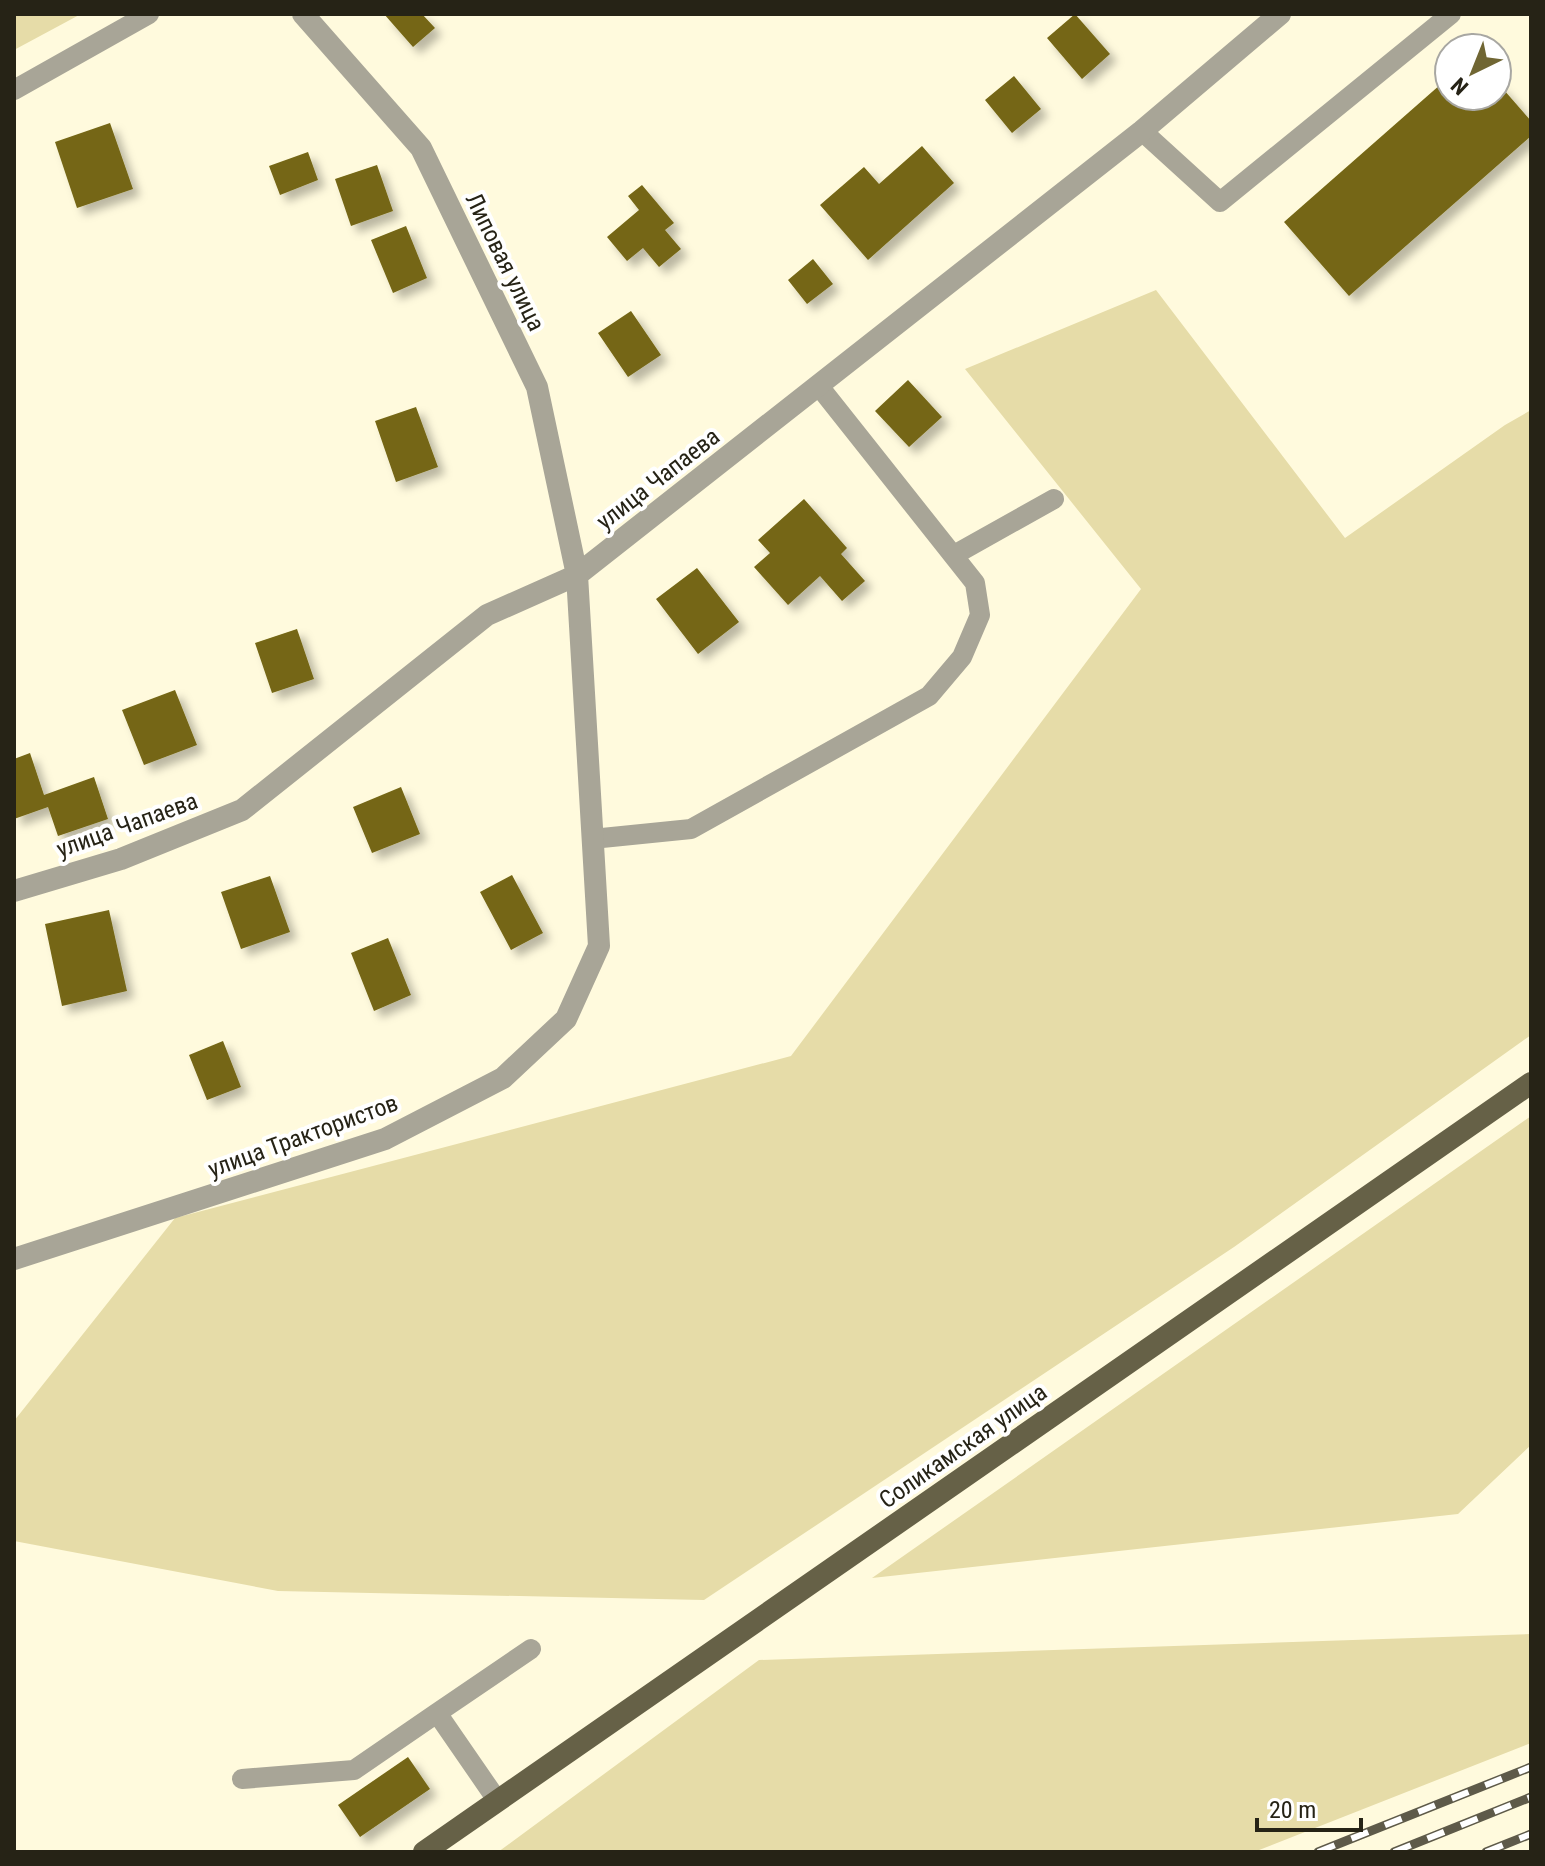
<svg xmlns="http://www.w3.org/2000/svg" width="1545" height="1866" font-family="'Roboto Condensed',sans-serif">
<defs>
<filter id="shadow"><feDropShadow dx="7" dy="7" stdDeviation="4" flood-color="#0004"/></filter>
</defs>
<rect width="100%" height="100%" fill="#fffadd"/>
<path fill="#e6dca8" d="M 14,14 L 81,14 L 14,50 Z
M 1156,290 L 1345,538 L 1505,425 L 1531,410 L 1531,1035 L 1234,1247 L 704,1600 L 278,1591 L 14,1541 L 14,1421 L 175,1218 L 791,1056 L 1141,589 L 965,369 Z
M 1531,1116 L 1531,1445 L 1458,1514 L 872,1578 Z
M 1531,1634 L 1531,1743 L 1254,1852 L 498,1852 L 759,1660 Z"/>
<path fill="#746614" filter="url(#shadow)" d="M 384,14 L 422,14 L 435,28 L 413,47 Z
M 1075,14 L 1110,54 L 1082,79 L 1047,38 Z
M 1014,76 L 1041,109 L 1012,133 L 985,100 Z
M 1449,77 L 1449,96 L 1497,96 L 1497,82 L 1531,121 L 1531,136 L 1349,296 L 1284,222 Z
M 110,123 L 133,189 L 77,208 L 55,142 Z
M 922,146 L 954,183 L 868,260 L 820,205 L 864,167 L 879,184 Z
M 308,152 L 318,180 L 280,195 L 269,166 Z
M 377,165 L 393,211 L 351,226 L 335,179 Z
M 642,185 L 674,223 L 665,230 L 681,249 L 659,267 L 643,248 L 627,261 L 607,237 L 639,210 L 628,196 Z
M 406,226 L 427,278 L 393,293 L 371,240 Z
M 813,259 L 833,284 L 807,304 L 788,280 Z
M 631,311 L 661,355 L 628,377 L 598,333 Z
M 908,380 L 942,417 L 909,447 L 875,411 Z
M 416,407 L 438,467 L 396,482 L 375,421 Z
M 804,499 L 847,548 L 841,554 L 865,581 L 842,601 L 820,576 L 788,605 L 754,567 L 770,553 L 758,540 Z
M 697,568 L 739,622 L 698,654 L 656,599 Z
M 297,629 L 314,679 L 272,693 L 255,643 Z
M 175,690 L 197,745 L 144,765 L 122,710 Z
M 30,753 L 44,795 L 94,777 L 108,819 L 58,836 L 48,807 L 14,819 L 14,759 Z
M 401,787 L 420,834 L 372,853 L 353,807 Z
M 512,875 L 543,933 L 511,950 L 480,892 Z
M 270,876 L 290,932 L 241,949 L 221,892 Z
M 109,910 L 127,991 L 62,1006 L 45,924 Z
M 388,938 L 411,995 L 374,1011 L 351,953 Z
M 223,1041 L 241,1087 L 207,1100 L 189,1055 Z
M 408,1757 L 430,1789 L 360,1837 L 338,1805 Z"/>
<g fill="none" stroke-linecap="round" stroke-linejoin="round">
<path stroke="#a8a597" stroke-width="20" d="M 14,90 L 149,14
M 1142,131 L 1220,202 L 1451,14
M 954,555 L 1054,499
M 592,839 L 691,829 L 929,696 L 962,657 L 980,615 L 975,583 L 818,385
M 437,1713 L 531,1649
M 242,1779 L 354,1770 L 437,1713 L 497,1800"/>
<path stroke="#a8a597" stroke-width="22" d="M 14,891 L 121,859 L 242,810 L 487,615 L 577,575 L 1142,131 L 1280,14
M 14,1259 L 385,1139 L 503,1078 L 566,1019 L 599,946 L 577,575 L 537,387 L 421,148 L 303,14"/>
<path stroke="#666147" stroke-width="22" d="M 424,1852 L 1531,1083"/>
<g stroke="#5e5a49" stroke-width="9">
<path id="rail" d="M 1318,1852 L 1531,1767
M 1394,1852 L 1531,1797
M 1486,1852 L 1531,1834"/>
</g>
<use href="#rail" stroke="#fff" stroke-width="6" stroke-dasharray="18" stroke-linecap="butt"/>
</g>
<g text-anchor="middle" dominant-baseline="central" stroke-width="8" stroke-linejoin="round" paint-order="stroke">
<g font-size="24" fill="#262316" stroke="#fff">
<text transform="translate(505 262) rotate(64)">Липовая улица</text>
<text transform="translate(658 479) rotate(-38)">улица Чапаева</text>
<text transform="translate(127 825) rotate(-20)">улица Чапаева</text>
<text transform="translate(303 1136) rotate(-20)">улица Трактористов</text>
<text transform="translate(963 1446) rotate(-35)">Соликамская улица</text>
</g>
</g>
<rect width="1545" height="1866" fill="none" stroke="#262316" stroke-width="32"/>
<g transform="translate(1473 72) rotate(223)"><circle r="38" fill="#ffffff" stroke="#a8a7a2" stroke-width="2"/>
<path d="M0-6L14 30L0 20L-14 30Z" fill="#706633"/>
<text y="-12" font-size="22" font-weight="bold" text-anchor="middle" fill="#262316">N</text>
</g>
<path d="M1257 1818v12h104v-12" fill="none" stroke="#262316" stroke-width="4"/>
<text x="1269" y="1818" font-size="24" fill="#262316" stroke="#ffffff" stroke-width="6" paint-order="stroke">20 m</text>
</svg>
